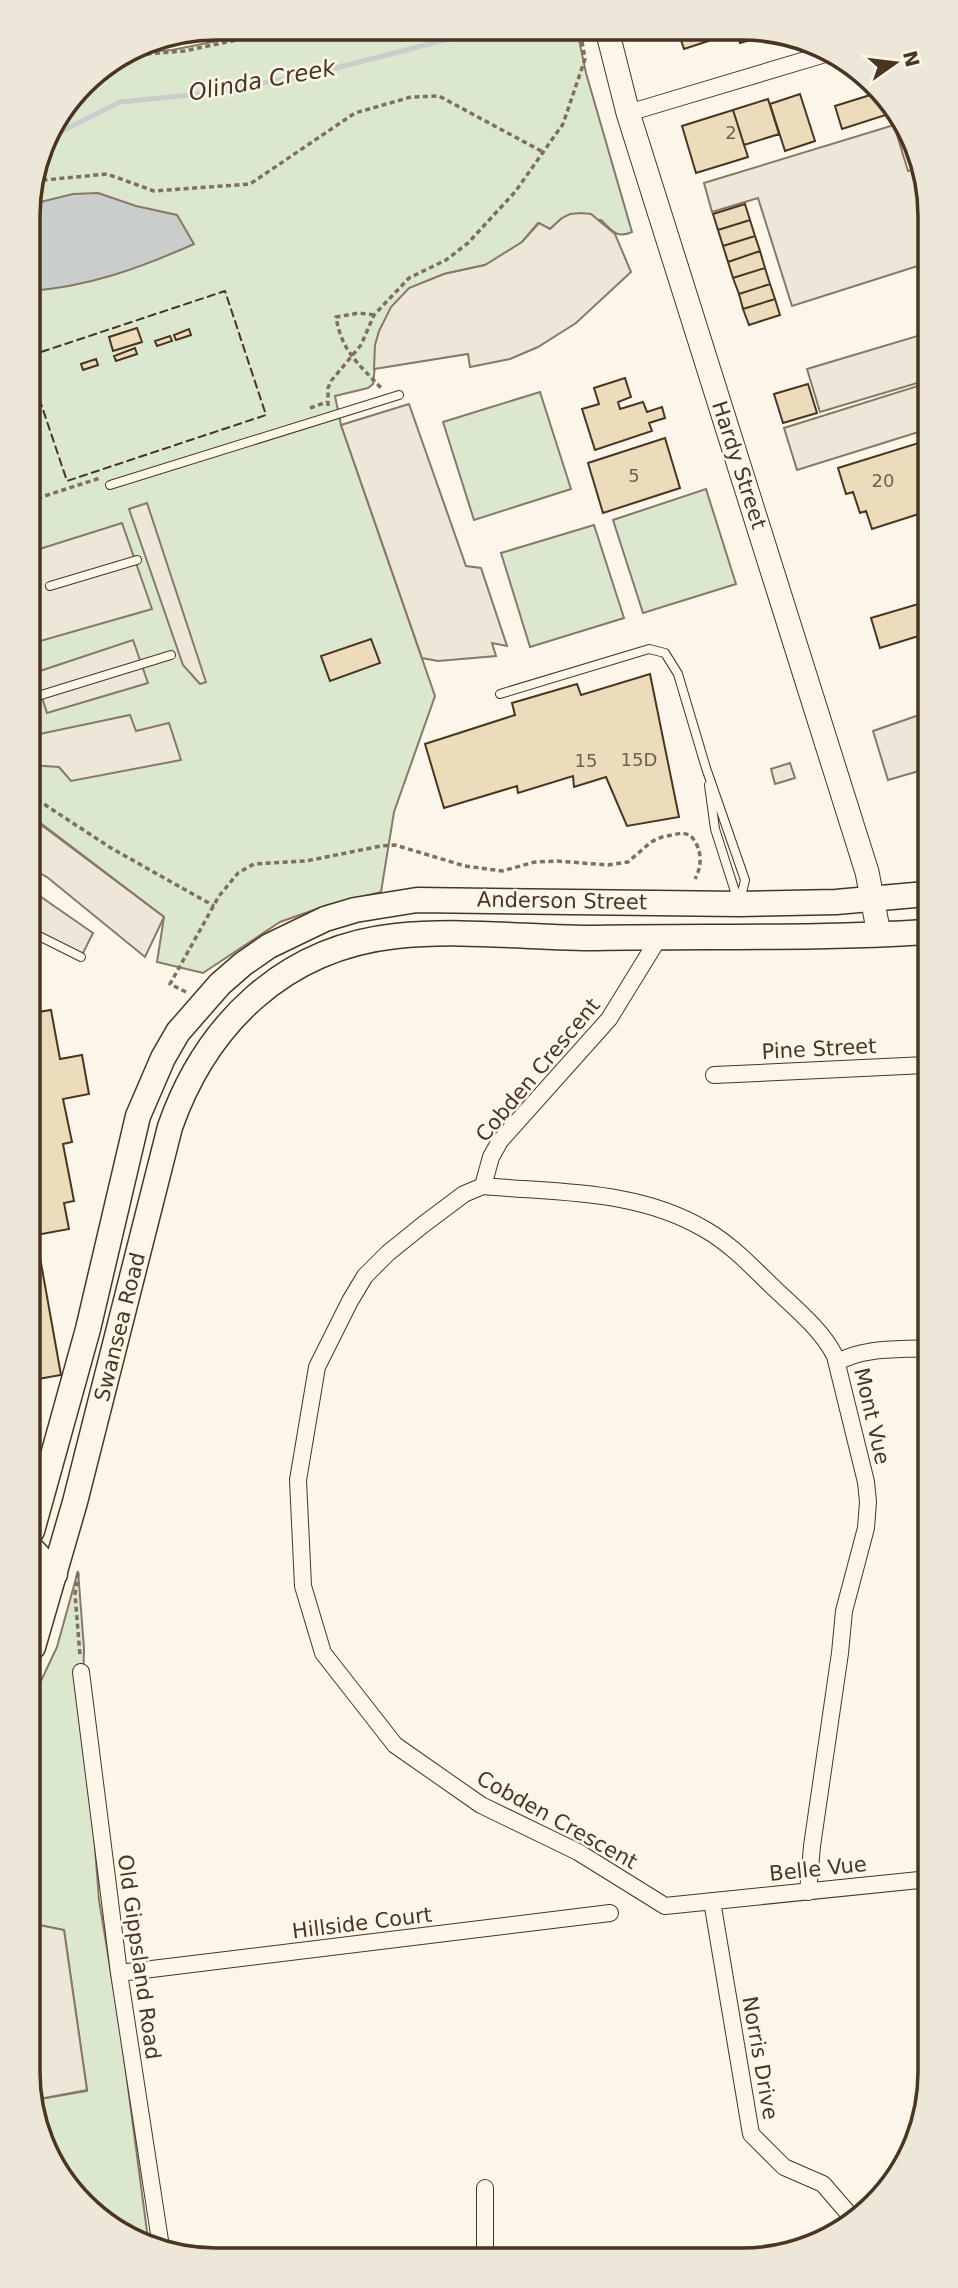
<svg xmlns="http://www.w3.org/2000/svg" width="958" height="2288" font-family="'DejaVu Sans',sans-serif">
<rect width="100%" height="100%" fill="#fbf6e9"/>
<path fill="#dce7d0" stroke="#887966" stroke-width="2" d="M 283,28 L 577,30 L 586,73 L 632,232 C 617,239 612,231 601,220 L 562,218 L 550,229 L 538,223 L 522,242 L 500,258 L 485,265 L 444,274 L 410,288 L 379,331 L 373,384 L 368,388 L 335,396 L 341,425 L 435,696 L 394,812 L 381,892 L 328,905 L 280,922 L 203,973 L 157,962 L 164,917 L 30,815 L 28,203 L 48,132 L 92,75 L 127,53 L 172,50 Z
M 540,392 L 571,489 L 474,520 L 443,422 Z
M 706,489 L 736,584 L 643,613 L 613,520 Z
M 594,525 L 624,618 L 530,647 L 501,553 Z
M 78,1571 L 84,1648 L 83,1689 L 99,1900 L 121,2034 L 148,2239 L 83,2205 L 34,2120 L 34,2100 L 87,2091 L 64,1930 L 34,1924 L 33,1698 L 57,1647 Z"/>
<path fill="#ede7d9" stroke="#887966" stroke-width="2" d="M 894,125 L 908,171 L 915,169 L 924,196 L 924,264 L 792,306 L 758,198 L 712,212 L 704,183 Z
M 581,213 L 591,214 L 615,234 L 631,272 L 576,323 L 538,347 L 510,359 L 470,367 L 468,354 L 374,369 L 375,345 L 379,331 L 391,307 L 409,288 L 444,274 L 485,265 L 522,242 L 539,223 L 550,229 L 562,218 L 570,214 Z
M 924,334 L 924,381 L 820,412 L 807,369 Z
M 924,384 L 925,430 L 797,470 L 784,428 Z
M 409,404 L 466,566 L 481,568 L 507,646 L 492,643 L 496,656 L 438,661 L 422,658 L 341,425 Z
M 147,503 L 206,682 L 200,684 L 183,665 L 129,509 Z
M 122,523 L 152,609 L 30,644 L 30,552 Z
M 133,640 L 148,683 L 47,713 L 34,673 Z
M 925,713 L 926,769 L 888,780 L 873,731 Z
M 130,715 L 136,731 L 169,723 L 181,760 L 71,781 L 59,767 L 30,765 L 30,736 Z
M 790,763 L 795,778 L 775,784 L 771,769 Z
M 30,821 L 44,827 L 164,917 L 145,957 L 47,877 L 30,868 Z
M 31,890 L 93,933 L 81,957 L 31,932 Z
M 34,1924 L 64,1930 L 87,2090 L 34,2100 Z"/>
<path fill="#c9cecd" stroke="#887966" stroke-width="2" d="M 98,193 L 136,206 L 177,215 L 194,244 C 140,268 88,287 29,291 L 28,205 L 73,194 Z"/>
<g fill="none" stroke-linecap="round" stroke-linejoin="round">
<path stroke="#c9cecd" stroke-width="5" d="M 46,139 L 120,102 L 200,94 L 308,75 L 484,30"/>
</g>
<path fill="#ecdcbc" stroke="#4a3520" stroke-width="2" d="M 678,31 L 736,31 L 736,32 L 684,49 Z
M 736,31 L 777,32 L 740,43 Z
M 880,92 L 892,113 L 842,129 L 835,106 Z
M 800,94 L 815,141 L 785,151 L 770,104 Z
M 768,99 L 779,134 L 744,145 L 733,110 Z
M 733,110 L 748,157 L 696,173 L 682,126 Z
M 899,125 L 921,163 L 912,165 Z
M 745,204 L 750,220 L 718,230 L 713,214 Z
M 750,220 L 755,236 L 723,246 L 718,230 Z
M 755,236 L 760,251 L 728,262 L 723,246 Z
M 760,251 L 765,268 L 733,278 L 728,262 Z
M 765,268 L 770,284 L 739,294 L 733,278 Z
M 770,284 L 775,299 L 743,309 L 739,294 Z
M 775,299 L 780,315 L 749,325 L 743,309 Z
M 137,328 L 142,342 L 113,351 L 109,337 Z
M 189,329 L 191,335 L 176,340 L 174,335 Z
M 170,336 L 172,341 L 157,346 L 155,341 Z
M 135,348 L 137,354 L 116,361 L 114,356 Z
M 96,359 L 98,365 L 83,370 L 81,364 Z
M 625,378 L 631,397 L 618,402 L 620,409 L 643,402 L 647,412 L 662,407 L 665,418 L 649,423 L 652,431 L 595,450 L 582,409 L 599,404 L 594,388 Z
M 808,384 L 817,413 L 783,423 L 774,394 Z
M 665,438 L 680,488 L 603,513 L 588,463 Z
M 925,441 L 925,512 L 872,529 L 866,511 L 860,513 L 853,492 L 846,494 L 838,468 Z
M 925,602 L 925,634 L 880,648 L 871,618 Z
M 371,639 L 380,663 L 330,681 L 321,656 Z
M 650,674 L 679,817 L 627,826 L 606,777 L 574,787 L 573,776 L 518,793 L 517,786 L 444,808 L 425,744 L 515,715 L 512,703 L 577,684 L 581,695 Z
M 31,1005 L 32,1013 L 51,1010 L 60,1059 L 82,1055 L 89,1094 L 63,1099 L 72,1142 L 63,1144 L 74,1201 L 64,1203 L 69,1229 L 36,1235 L 61,1375 L 32,1380 Z"/>
<g fill="none" stroke-linecap="round" stroke-linejoin="round">
<g stroke="#4a3520" stroke-width="10">
<path id="lane" d="M 110,485 L 399,395
M 50,586 L 137,560
M 500,694 L 649,649 L 665,653 L 678,674 L 706,768 L 745,880 L 740,901
M 41,695 L 171,655
M 709,785 L 715,829 L 738,901
M 31,932 L 81,957"/>
</g>
<g stroke="#4a3520" stroke-width="18">
<path id="street" d="M 628,113 L 822,55
M 660,936 L 609,1019 L 500,1141 L 491,1157 L 483,1186 L 464,1194 L 424,1224 L 388,1253 L 365,1276 L 350,1301 L 317,1367 L 298,1480 L 303,1586 L 323,1653 L 395,1745 L 481,1805 L 578,1852 L 665,1906 L 929,1879
M 714,1075 L 926,1065
M 483,1186 C 558,1193 638,1189 706,1230 C 732,1245 753,1268 775,1289 C 796,1309 822,1330 835,1356 L 866,1482 L 868,1502 L 866,1528 L 844,1611 L 840,1653 L 812,1846 L 808,1892
M 838,1362 C 864,1347 898,1350 927,1348
M 81,1672 L 119,1973 L 161,2247
M 712,1901 L 751,2134 L 784,2167 L 823,2184 L 848,2213 L 849,2218
M 119,1973 L 610,1913
M 485,2255 L 485,2188"/>
</g>
<g stroke="#4a3520" stroke-width="25">
<path id="secondary" d="M 607,30 L 628,113 L 867,872 L 879,934"/>
</g>
<g stroke="#4a3520" stroke-width="27">
<path id="primary" d="M 32,1531 L 88,1329 L 138,1116 L 163,1058 L 178,1032 L 220,984 L 243,964 L 269,946 L 325,919 L 355,910 L 417,900 L 739,904 L 836,902 L 926,894
M 33,1550 L 55,1574
M 33,1647 L 75,1502 L 170,1127 C 206,1024 284,948 396,936 C 462,929 531,938 597,938 C 707,936 817,939 926,932"/>
</g>
<path stroke="#7f6f5c" stroke-width="3.5" stroke-dasharray="5 3.5" stroke-linecap="butt" d="M 121,56 L 184,51 L 293,28
M 34,181 L 107,174 L 154,191 L 250,184 L 355,113 L 411,97 L 439,96 L 543,152
M 374,315 L 359,313 L 336,317 C 342,352 358,363 381,388
M 328,406 L 328,388 L 331,381 L 361,345 L 374,315 L 409,278 L 446,260 L 468,243 L 515,192 L 563,124 L 585,59 L 580,30
M 310,408 L 327,402
M 29,501 L 100,478
M 30,795 L 111,848 L 214,906
M 186,992 L 170,984 L 219,896 L 238,873 L 254,864 L 306,861 L 381,846 L 395,845 L 465,866 L 502,871 L 535,862 L 557,861 L 608,865 L 628,862 L 651,842 L 662,837 L 682,833 L 690,835 C 702,848 703,864 695,879
M 78,1573 L 75,1594 L 80,1656"/>
<use href="#lane" stroke="#fbf6e9" stroke-width="8"/>
<use href="#street" stroke="#fbf6e9" stroke-width="16"/>
<use href="#secondary" stroke="#fbf6e9" stroke-width="23"/>
<use href="#primary" stroke="#fbf6e9" stroke-width="24"/>
<path stroke="#4a3520" stroke-width="2" stroke-dasharray="9 3.5" stroke-linecap="butt" d="M 29,356 L 225,291 L 266,415 L 67,481 L 29,368"/>
</g>
<g text-anchor="middle" dominant-baseline="central" stroke-width="5" stroke-linejoin="round" paint-order="stroke">
<g font-size="18" fill="#725f47">
<text x="731" y="132">2</text>
<text x="634" y="475">5</text>
<text x="883" y="480">20</text>
<text x="639" y="759">15D</text>
<text x="586" y="760">15</text>
</g>
<g font-size="21" fill="#4a3520" stroke="#fbf6e9">
<text transform="translate(739 465) rotate(72)">Hardy Street</text>
<text transform="translate(562 901) rotate(1)">Anderson Street</text>
<text transform="translate(819 1049) rotate(-3)">Pine Street</text>
<text transform="translate(538 1070) rotate(-50)">Cobden Crescent</text>
<text transform="translate(120 1327) rotate(-76)">Swansea Road</text>
<text transform="translate(872 1416) rotate(77)">Mont Vue</text>
<text transform="translate(557 1820) rotate(29)">Cobden Crescent</text>
<text transform="translate(818 1869) rotate(-6)">Belle Vue</text>
<text transform="translate(362 1923) rotate(-7)">Hillside Court</text>
<text transform="translate(139 1957) rotate(82)">Old Gippsland Road</text>
<text transform="translate(760 2058) rotate(80)">Norris Drive</text>
</g>
<g font-size="23" font-style="italic" fill="#4a3520" stroke="#fbf6e9">
<text transform="translate(262 80) rotate(-10)">Olinda Creek</text>
</g>
</g>
<path d="M0 0H958V2288H0ZM216 40H742A176 176 0 0 1 918 216V2072A176 176 0 0 1 742 2248H216A176 176 0 0 1 40 2072V216A176 176 0 0 1 216 40Z" fill="#ede7d9" fill-rule="evenodd"/>
<path fill="none" stroke="#4a3520" stroke-width="3.5" d="M216 40H742A176 176 0 0 1 918 216V2072A176 176 0 0 1 742 2248H216A176 176 0 0 1 40 2072V216A176 176 0 0 1 216 40Z"/>
<g transform="translate(895 63) rotate(76)" stroke="#fbf6e9" stroke-width="5" paint-order="stroke">
<path d="M0-5L12 26L0 18L-12 26Z" fill="#4a3520"/>
<text y="-10" font-size="19" font-weight="bold" text-anchor="middle" fill="#4a3520">N</text>
</g>
</svg>
